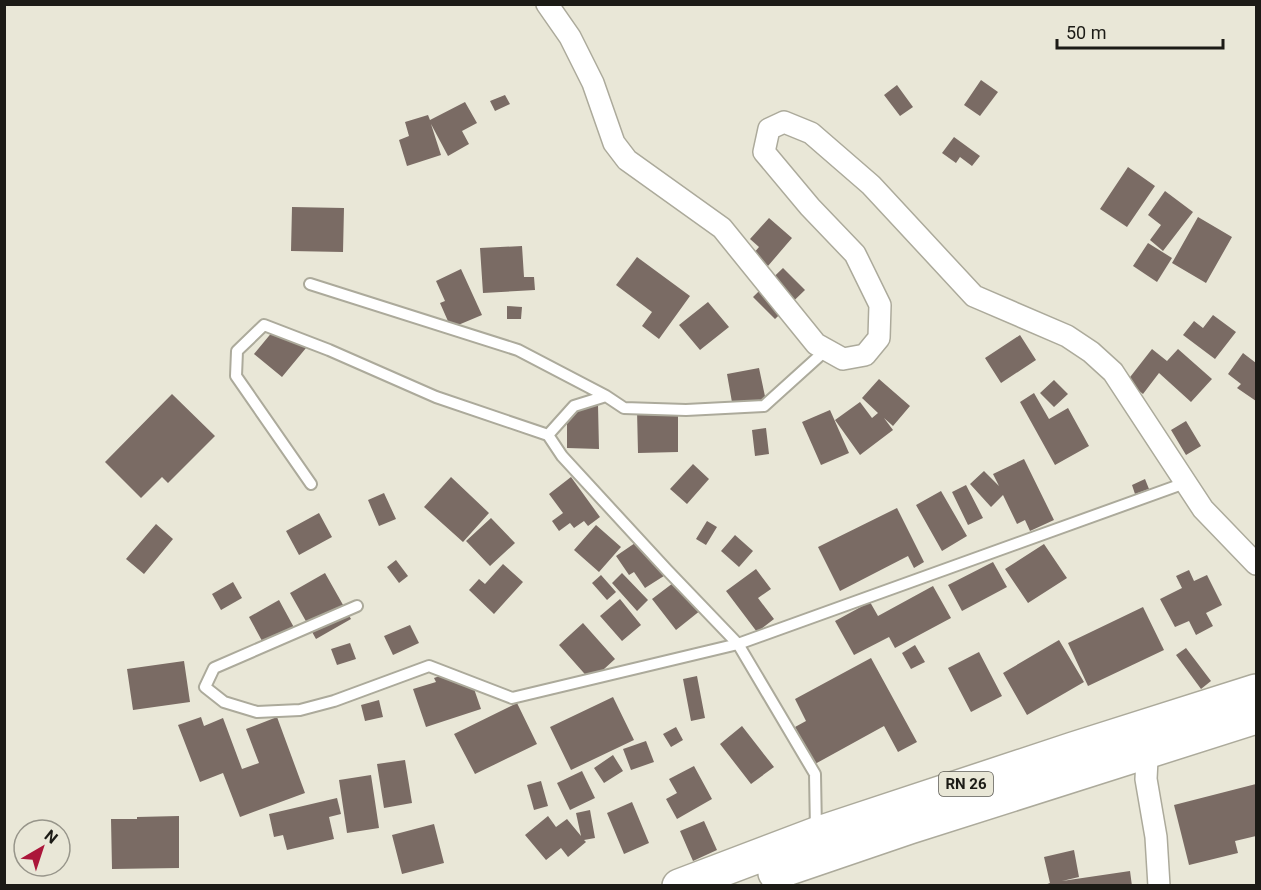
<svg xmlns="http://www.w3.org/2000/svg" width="1261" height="890" font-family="Roboto,sans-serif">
<rect width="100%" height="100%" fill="#e9e7d7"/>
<path fill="#7a6b64" d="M 981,80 L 998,92 L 980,116 L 964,105 Z
M 897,85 L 913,107 L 900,116 L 884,95 Z
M 505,95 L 510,104 L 495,111 L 490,101 Z
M 465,102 L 477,123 L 462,131 L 469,144 L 448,156 L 431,124 L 441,155 L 407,166 L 399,140 L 409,136 L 405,122 L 428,115 L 430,120 Z
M 954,137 L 980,156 L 972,166 L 960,157 L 956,163 L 942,153 Z
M 1128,167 L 1155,186 L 1127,227 L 1100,209 Z
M 1165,191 L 1193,212 L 1163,251 L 1150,240 L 1161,225 L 1148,215 Z
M 292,207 L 344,208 L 343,252 L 291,251 Z
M 1198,217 L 1232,237 L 1206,283 L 1172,263 Z
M 769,218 L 792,238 L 768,266 L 753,254 L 759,247 L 750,239 Z
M 1148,243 L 1172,258 L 1157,282 L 1133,266 Z
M 522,246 L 524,277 L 534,277 L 535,290 L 483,293 L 480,248 Z
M 637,257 L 690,296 L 659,339 L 642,326 L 652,312 L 616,285 Z
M 783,268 L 805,290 L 775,319 L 753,297 Z
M 461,269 L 482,315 L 451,328 L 440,303 L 445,301 L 436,281 Z
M 708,302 L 729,327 L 700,350 L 679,325 Z
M 507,306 L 522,307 L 521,319 L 507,319 Z
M 1213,315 L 1236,332 L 1215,359 L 1183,335 L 1194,321 L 1203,328 Z
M 278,325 L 306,348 L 282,377 L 254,354 Z
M 1020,335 L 1036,360 L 1001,383 L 985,358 Z
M 1152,349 L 1167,361 L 1178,349 L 1212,379 L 1191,402 L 1159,373 L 1143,394 L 1127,381 Z
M 1243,353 L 1256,363 L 1256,401 L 1237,388 L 1241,384 L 1228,374 Z
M 759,368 L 766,401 L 733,408 L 727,374 Z
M 879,379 L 910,406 L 893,426 L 884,418 L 893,430 L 860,455 L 835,420 L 860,402 L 872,418 L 878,413 L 862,398 Z
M 1054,380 L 1068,394 L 1054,407 L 1040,393 Z
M 1034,393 L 1049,419 L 1068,408 L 1089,446 L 1055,465 L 1020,402 Z
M 172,394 L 215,436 L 168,483 L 162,477 L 141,498 L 105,462 Z
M 567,405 L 598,405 L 599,449 L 567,448 Z
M 678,409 L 678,452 L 638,453 L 637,410 Z
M 830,410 L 849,453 L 821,465 L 802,422 Z
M 1186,421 L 1201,446 L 1186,455 L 1171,430 Z
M 766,428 L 769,454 L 755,456 L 752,430 Z
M 1024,459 L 1054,520 L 1030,531 L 1025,520 L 1017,524 L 1003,495 L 991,507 L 970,484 L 984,471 L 999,486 L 993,474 Z
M 693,464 L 709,479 L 687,504 L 670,489 Z
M 451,477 L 489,513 L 463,542 L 424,507 Z
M 571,477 L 600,517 L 588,526 L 584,521 L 574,528 L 570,523 L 559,531 L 552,521 L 563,513 L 549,494 Z
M 1145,479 L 1149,489 L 1135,494 L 1132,485 Z
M 966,485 L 983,518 L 968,525 L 952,492 Z
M 941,491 L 967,536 L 942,551 L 916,505 Z
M 384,493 L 396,519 L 379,526 L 368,500 Z
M 897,508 L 924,562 L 914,568 L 908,556 L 840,591 L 818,547 Z
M 319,513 L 332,537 L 299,555 L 286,531 Z
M 491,518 L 515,543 L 490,566 L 466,541 Z
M 707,521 L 717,527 L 706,545 L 696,539 Z
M 156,524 L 173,539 L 144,574 L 126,559 Z
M 596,525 L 621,547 L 599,572 L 574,550 Z
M 735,535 L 753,551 L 739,567 L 721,551 Z
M 638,541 L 667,574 L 645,588 L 634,572 L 629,575 L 616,556 Z
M 1044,544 L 1067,578 L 1028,603 L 1005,569 Z
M 396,560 L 408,576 L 399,583 L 387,567 Z
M 993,562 L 1007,587 L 962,611 L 948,585 Z
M 503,564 L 523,582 L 494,614 L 469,590 L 479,579 L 485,584 Z
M 756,569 L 771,589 L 758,598 L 774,619 L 757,632 L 726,591 Z
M 1189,570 L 1194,581 L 1207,575 L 1222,605 L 1206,613 L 1213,626 L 1196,635 L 1189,621 L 1175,627 L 1160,599 L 1182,588 L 1176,576 Z
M 325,573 L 351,619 L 316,639 L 290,593 Z
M 622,573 L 648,600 L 637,611 L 612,583 Z
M 601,575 L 616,592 L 607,600 L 592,583 Z
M 677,580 L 701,610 L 676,630 L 652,599 Z
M 233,582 L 242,598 L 221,610 L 212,594 Z
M 933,586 L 951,618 L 895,648 L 889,637 L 854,655 L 835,621 L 870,602 L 878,616 Z
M 620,599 L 641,625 L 622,641 L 600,616 Z
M 279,600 L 297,633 L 267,650 L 249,617 Z
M 1143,607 L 1164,650 L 1088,686 L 1068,643 Z
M 583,623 L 615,659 L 591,681 L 559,645 Z
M 410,625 L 419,643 L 393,655 L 384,636 Z
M 1059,640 L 1084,682 L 1027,715 L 1003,673 Z
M 350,643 L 356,659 L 337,665 L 331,649 Z
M 915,645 L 925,662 L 911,669 L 902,653 Z
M 1186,648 L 1211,681 L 1201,689 L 1176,655 Z
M 979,652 L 1002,696 L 971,712 L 948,668 Z
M 871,658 L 917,742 L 898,752 L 884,726 L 815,764 L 795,727 L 806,721 L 795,699 Z
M 184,661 L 190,702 L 133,710 L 127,669 Z
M 457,670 L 463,686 L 472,683 L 481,709 L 426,727 L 413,689 L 436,682 L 434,678 Z
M 697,676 L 705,718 L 691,721 L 683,679 Z
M 613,697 L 634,740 L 571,770 L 550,727 Z
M 379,700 L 383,717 L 365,721 L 361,705 Z
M 517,703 L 537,744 L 475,774 L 454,734 Z
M 201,717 L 204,726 L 223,718 L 242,769 L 259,763 L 246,729 L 277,717 L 305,793 L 240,817 L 223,773 L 200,782 L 178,725 Z
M 742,726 L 774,767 L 751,784 L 720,744 Z
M 676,727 L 683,740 L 671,747 L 663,734 Z
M 646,741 L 654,762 L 631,770 L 623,749 Z
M 613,755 L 623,771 L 604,783 L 594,768 Z
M 405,760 L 412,803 L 384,808 L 377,764 Z
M 694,766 L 712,799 L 677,819 L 666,799 L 677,793 L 669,779 Z
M 582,771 L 595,798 L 570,810 L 557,783 Z
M 371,775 L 379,828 L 347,833 L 339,780 Z
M 541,781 L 548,806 L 534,810 L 527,785 Z
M 1256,784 L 1256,836 L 1235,841 L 1238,853 L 1189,865 L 1174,805 Z
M 337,798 L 341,814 L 329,817 L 334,839 L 287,850 L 283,835 L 274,837 L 269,814 Z
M 632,802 L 649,843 L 624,854 L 607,813 Z
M 590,810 L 595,838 L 584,840 L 586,842 L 568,857 L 561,848 L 546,860 L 525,835 L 548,816 L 556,827 L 567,819 L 581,836 L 576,813 Z
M 179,816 L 179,868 L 112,869 L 111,819 L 137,819 L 137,817 Z
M 704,821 L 717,850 L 693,861 L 680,831 Z
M 434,824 L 444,863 L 402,874 L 392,835 Z
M 1074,850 L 1079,877 L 1062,881 L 1130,871 L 1132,886 L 1042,886 L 1050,883 L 1044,857 Z"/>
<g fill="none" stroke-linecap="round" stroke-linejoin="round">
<g stroke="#acaa9b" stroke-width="14">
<path id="service" d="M 310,284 L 518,350 L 606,396 L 624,408 L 686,410 L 764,406 L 826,350
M 606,396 L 574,406 L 548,435 L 562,456 L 667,570 L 738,644 L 815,774 L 816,831
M 311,484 L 236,376 L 237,351 L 264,325 L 329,350 L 436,397 L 548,435
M 357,606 L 214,668 L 205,687 L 224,702 L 257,712 L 300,710 L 334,701 L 429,666 L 512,698 L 738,644 L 1185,483"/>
</g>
<g stroke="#acaa9b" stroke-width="24">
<path id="minor" d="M 547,4 L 570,37 L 593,83 L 614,143 L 627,160 L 722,228 L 816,344 L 843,359 L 865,355 L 879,338 L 880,305 L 855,254 L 810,207 L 764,152 L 769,129 L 784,122 L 811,133 L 871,185 L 974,296 L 1067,336 L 1091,352 L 1113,372 L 1203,509 L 1256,564
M 1148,740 L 1146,779 L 1156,837 L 1159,886"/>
</g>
<g stroke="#acaa9b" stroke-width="36">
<path id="primary" d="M 775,873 L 910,827 L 1256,717
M 679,886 L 816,834 L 1073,749 L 1256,691"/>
</g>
<use href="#service" stroke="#fff" stroke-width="10"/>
<use href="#minor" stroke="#fff" stroke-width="21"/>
<use href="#primary" stroke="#fff" stroke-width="33"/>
</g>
<g text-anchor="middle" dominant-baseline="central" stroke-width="5" stroke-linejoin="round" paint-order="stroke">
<rect fill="#e9e7d7" stroke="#5a5850" stroke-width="1.5" x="939" y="772" width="54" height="24" rx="4.5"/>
<g font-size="15" font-weight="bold" fill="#1c1b16">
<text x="966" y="784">RN 26</text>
</g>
</g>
<rect width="1261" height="890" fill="none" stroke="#1c1b16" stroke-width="12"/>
<g transform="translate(42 848) rotate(39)"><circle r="28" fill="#e9e7d7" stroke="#97958a" stroke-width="1.5"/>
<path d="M0-4.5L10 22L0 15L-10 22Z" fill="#ab163a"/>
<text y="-9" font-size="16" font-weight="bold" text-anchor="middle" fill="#1c1b16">N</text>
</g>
<path d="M1057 39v9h166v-9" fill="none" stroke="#1c1b16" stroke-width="3"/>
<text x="1066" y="39" font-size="18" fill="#1c1b16" stroke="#e9e7d7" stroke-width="4.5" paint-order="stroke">50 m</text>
</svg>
